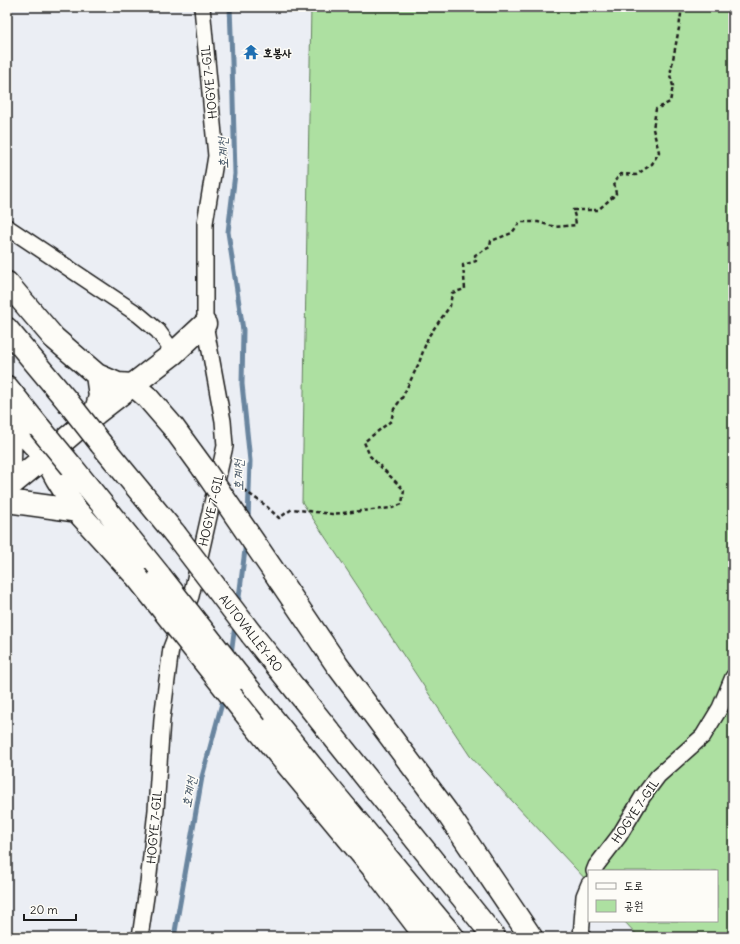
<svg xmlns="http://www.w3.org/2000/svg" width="740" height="944" font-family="Delius,'Poor Story',sans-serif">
<rect width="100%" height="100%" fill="#ebeef4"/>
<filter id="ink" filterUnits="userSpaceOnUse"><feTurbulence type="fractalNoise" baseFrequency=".025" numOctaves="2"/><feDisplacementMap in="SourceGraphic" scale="8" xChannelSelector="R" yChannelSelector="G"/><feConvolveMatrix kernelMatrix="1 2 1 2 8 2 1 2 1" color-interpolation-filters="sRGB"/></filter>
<g filter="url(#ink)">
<path fill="#ade0a1" stroke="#647e5e" d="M 311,7 L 733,7 L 733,937 L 639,937 L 624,921 L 717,921 L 717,871 L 589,871 L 589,883 L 470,756 L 302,502 Z"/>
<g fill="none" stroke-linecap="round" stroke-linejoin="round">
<path stroke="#69859f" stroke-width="5" d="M 230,7 L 232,61 L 235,174 L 228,232 L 243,330 L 242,384 L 250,461 L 248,520
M 238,605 L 246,542
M 231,655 L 235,625
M 174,937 L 202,777 L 224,696"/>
<g stroke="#1c1c1c" stroke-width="18">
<path id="street" d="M 7,227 L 139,315 L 158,331 L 174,353
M 594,871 L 596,866 L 619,836 L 643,796 L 658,776 L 703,736 L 720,708 L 733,677
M 140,937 L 148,883 L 156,810 L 162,719 L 171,648 L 191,596 L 225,446 L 223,421 L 205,324 L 205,223 L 216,156 L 202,7
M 581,937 L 584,896 L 589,884"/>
</g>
<g stroke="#1c1c1c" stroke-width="25">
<path id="secondary" d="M 7,488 L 45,457 L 95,414 L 174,353 L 205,324"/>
</g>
<g stroke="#1c1c1c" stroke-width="25">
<path id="highway" d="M 7,283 L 54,338 L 97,375 L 118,384 L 133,385 L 147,397 L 173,427 L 203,468
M 7,329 L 68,402
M 7,387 L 39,427
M 11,411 L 22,432 L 45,457 L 57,479 L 77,511
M 95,414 L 100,396 L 97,375
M 101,444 L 175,534
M 72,467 L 160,576
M 7,468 L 10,462 L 11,411
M 7,501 L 51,507 L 77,511 L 136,576
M 279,579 L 337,665 L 446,811 L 531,937
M 252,635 L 494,937
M 240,678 L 320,777 L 453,937
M 256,727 L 374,869 L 426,937"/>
</g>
<path stroke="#1c1c1c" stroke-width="2.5" stroke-dasharray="4 3" stroke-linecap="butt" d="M 244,490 L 265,505 L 279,518 L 292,509 L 332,514 L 392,508 L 402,504 L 404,490 L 370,456 L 364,442 L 391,421 L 394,409 L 402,398 L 419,363 L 428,337 L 450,306 L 452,293 L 465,289 L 463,265 L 476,261 L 475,255 L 490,247 L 491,241 L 512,233 L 520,222 L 538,222 L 555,227 L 576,225 L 575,217 L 573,210 L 598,210 L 616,194 L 614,182 L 621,174 L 636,175 L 652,164 L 659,152 L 653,129 L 656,109 L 670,102 L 673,86 L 670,75 L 679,28 L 682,7"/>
<use href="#street" stroke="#fdfcf7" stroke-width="15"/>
<use href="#secondary" stroke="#fdfcf7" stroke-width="22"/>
<use href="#highway" stroke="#fdfcf7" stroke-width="22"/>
<g stroke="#1c1c1c" stroke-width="25" stroke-linecap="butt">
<path id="highway-bridge" d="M 68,402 L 101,444
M 39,427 L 72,467
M 203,468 L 279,579
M 175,534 L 252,635
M 136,576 L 256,727
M 160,576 L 240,678"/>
</g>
<use href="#highway-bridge" stroke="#fdfcf7" stroke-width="22"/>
</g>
</g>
<defs>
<g id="temple-bare" transform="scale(1.2)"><path d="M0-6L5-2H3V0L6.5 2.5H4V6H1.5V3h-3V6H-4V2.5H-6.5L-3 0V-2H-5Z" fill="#1f6fb2" stroke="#fdfcf7" stroke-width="2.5" paint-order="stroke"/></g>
</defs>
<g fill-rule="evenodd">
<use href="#temple-bare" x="251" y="52"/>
</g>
<g text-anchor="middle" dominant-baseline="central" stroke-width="3" stroke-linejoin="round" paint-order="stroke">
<g font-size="12" font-weight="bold" fill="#1c1c1c" stroke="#fdfcf7" text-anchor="start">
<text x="263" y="52">호봉사</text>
</g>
<g font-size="12" fill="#1c1c1c" stroke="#fdfcf7">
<text transform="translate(209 82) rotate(-96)">HOGYE 7-GIL</text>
<text transform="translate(211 510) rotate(-77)">HOGYE 7-GIL</text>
<text transform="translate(251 633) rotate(52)">AUTOVALLEY-RO</text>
<text transform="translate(635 811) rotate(-56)">HOGYE 7-GIL</text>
<text transform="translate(154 827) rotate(-85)">HOGYE 7-GIL</text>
</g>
<g font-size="13" font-style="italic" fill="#495969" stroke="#fdfcf7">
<text transform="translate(223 153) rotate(-92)">호계천</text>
<text transform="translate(238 475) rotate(-90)">호계천</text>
<text transform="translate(189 792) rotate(-79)">호계천</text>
</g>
</g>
<rect width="740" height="944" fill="none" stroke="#fdfcf7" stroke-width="24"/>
<rect x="12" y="12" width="716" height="920" fill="none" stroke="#1c1c1c" stroke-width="1.5" filter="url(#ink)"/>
<rect x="588" y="870" width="130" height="52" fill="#fdfcf7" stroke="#a3a29f"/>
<rect x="596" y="883" width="20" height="6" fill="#fdfcf7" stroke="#a3a29f"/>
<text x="624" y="890" font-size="12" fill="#1c1c1c">도로</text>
<rect x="596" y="900" width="20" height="12" fill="#ade0a1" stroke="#a3a29f"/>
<text x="624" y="910" font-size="12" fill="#1c1c1c">공원</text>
<path d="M24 914v6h52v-6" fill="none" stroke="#1c1c1c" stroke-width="2"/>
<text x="30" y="914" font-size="12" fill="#1c1c1c" stroke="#fdfcf7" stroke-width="3" paint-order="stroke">20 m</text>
</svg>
